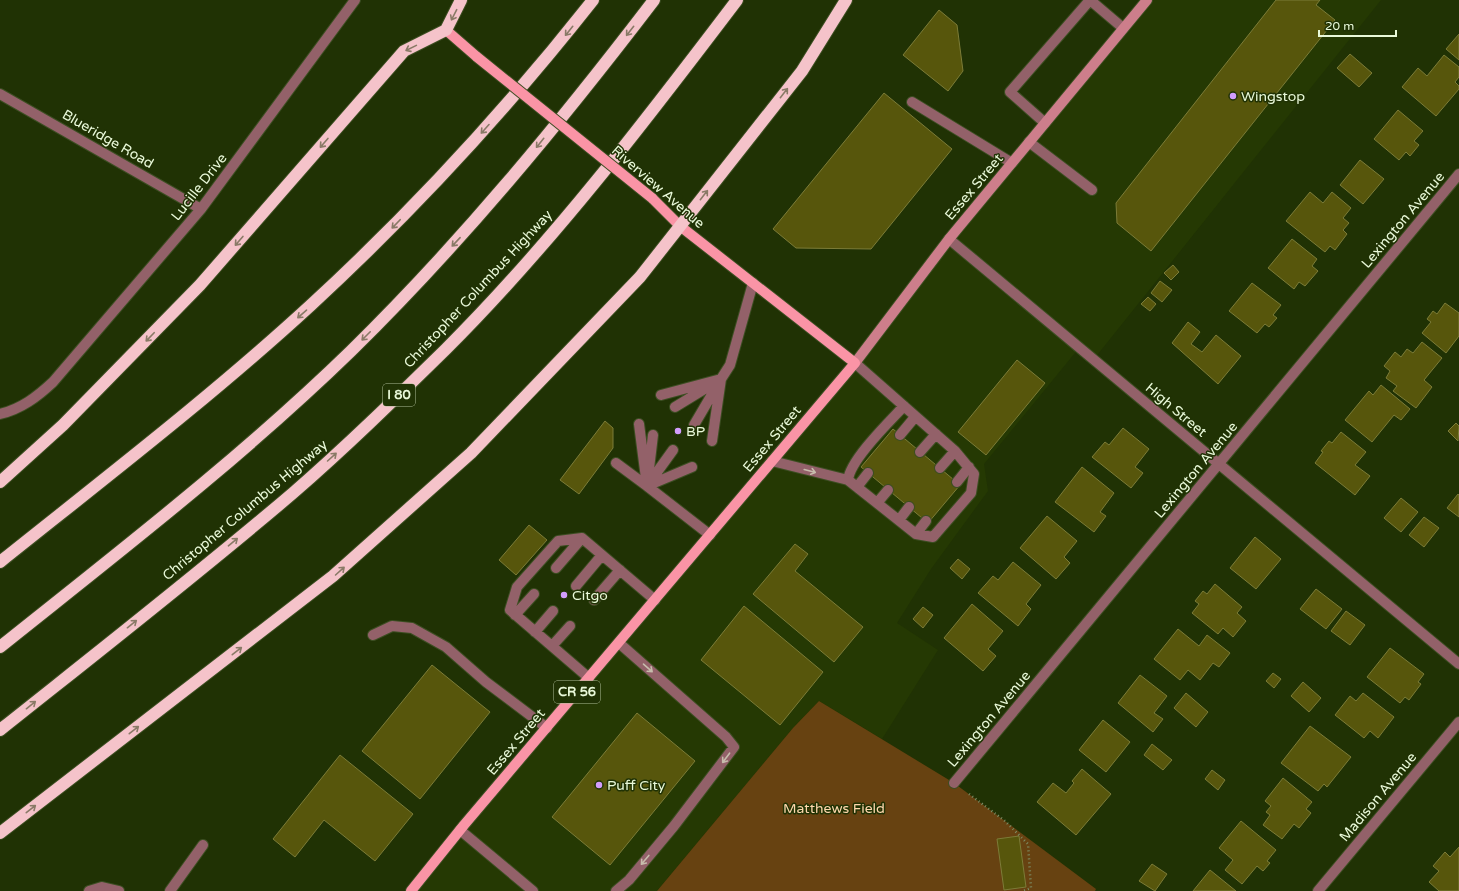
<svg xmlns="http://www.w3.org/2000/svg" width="1459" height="891" font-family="'Varela Round',sans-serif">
<rect width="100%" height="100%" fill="#203204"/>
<path fill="#253903" d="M 1147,0 L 1381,0 L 1094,359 L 1079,348 L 984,464 L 988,491 L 931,569 L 897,623 L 938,650 L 882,739 L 819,701 L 793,728 L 657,891 L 412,891 L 619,643 Z"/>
<path fill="#674211" d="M 819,701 L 954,783 L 1096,889 L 1095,891 L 657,891 L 793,728 Z"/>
<path fill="#57560c" stroke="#7c7c38" d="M 1276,0 L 1320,0 L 1316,5 L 1335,20 L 1151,251 L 1117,223 L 1116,203 Z
M 939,10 L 957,25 L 963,71 L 948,91 L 903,55 Z
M 1459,34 L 1459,60 L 1446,49 Z
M 1350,54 L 1372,73 L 1359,87 L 1337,68 Z
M 1444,55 L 1459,67 L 1459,77 L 1455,82 L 1459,86 L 1459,89 L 1436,116 L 1402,87 L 1418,68 L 1427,76 Z
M 884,93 L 952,149 L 871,249 L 796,248 L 773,229 Z
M 1398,110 L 1423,131 L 1414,141 L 1419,145 L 1410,156 L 1406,152 L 1399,160 L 1374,139 Z
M 1360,160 L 1384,179 L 1363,204 L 1340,185 Z
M 1310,192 L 1323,203 L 1332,192 L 1351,208 L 1343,218 L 1349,223 L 1343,230 L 1347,234 L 1335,250 L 1330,246 L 1325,252 L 1286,221 Z
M 1292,239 L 1317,259 L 1312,266 L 1318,271 L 1305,286 L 1299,282 L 1294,289 L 1268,268 Z
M 1173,265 L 1179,272 L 1171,280 L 1164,273 Z
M 1160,281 L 1172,290 L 1162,302 L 1151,293 Z
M 1252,283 L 1281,305 L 1273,315 L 1277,318 L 1269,327 L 1265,324 L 1257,333 L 1229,311 Z
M 1148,297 L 1156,304 L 1150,311 L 1141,304 Z
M 1445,303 L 1459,313 L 1459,336 L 1446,353 L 1422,333 L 1431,322 L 1427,319 L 1433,311 L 1437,314 Z
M 1188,322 L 1200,332 L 1191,344 L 1202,352 L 1216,335 L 1241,356 L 1218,384 L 1172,343 Z
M 1422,342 L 1442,358 L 1424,380 L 1432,387 L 1416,408 L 1393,391 L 1397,386 L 1386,378 L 1390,371 L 1384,366 L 1395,352 L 1401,357 L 1407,349 L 1413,353 Z
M 1017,360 L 1045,383 L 986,455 L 958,432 Z
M 1381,385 L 1410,409 L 1401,420 L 1394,415 L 1372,442 L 1345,420 L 1369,391 L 1373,395 Z
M 605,421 L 613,428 L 613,448 L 579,494 L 560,480 Z
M 1456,423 L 1459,426 L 1458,441 L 1448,431 Z
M 1123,428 L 1149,449 L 1135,467 L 1143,473 L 1131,488 L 1092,457 L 1105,442 L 1109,445 Z
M 893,429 L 960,485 L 928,523 L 861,467 Z
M 1341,432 L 1366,452 L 1355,465 L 1370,476 L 1355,495 L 1315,463 L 1323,452 L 1321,451 L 1329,441 L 1332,443 Z
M 1082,467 L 1114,493 L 1100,512 L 1106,516 L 1094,532 L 1055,502 Z
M 1458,494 L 1459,495 L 1459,517 L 1447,508 Z
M 1401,498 L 1418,512 L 1401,532 L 1384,518 Z
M 1047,516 L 1077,541 L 1064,557 L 1070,563 L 1056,579 L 1020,548 Z
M 1424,517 L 1439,528 L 1424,547 L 1409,535 Z
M 529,525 L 547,540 L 516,575 L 499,560 Z
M 1255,537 L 1281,559 L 1256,589 L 1230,568 Z
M 795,544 L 808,554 L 795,571 L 863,627 L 834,662 L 753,594 Z
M 958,559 L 970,569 L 962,579 L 950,568 Z
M 1013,562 L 1041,585 L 1026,604 L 1031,609 L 1018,626 L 978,593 L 993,576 L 998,580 Z
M 1215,584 L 1242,607 L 1237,613 L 1246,621 L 1233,637 L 1223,628 L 1218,634 L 1192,613 L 1199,604 L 1195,601 L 1203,591 L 1207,594 Z
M 1316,589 L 1342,609 L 1326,629 L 1300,609 Z
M 972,604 L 1003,631 L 988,649 L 996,656 L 983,671 L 944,638 Z
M 744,606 L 823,672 L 780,725 L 701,660 Z
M 923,607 L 933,615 L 923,628 L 913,619 Z
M 1346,611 L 1365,625 L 1350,645 L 1331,631 Z
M 1178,629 L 1199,646 L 1207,635 L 1230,653 L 1219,667 L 1213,663 L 1200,680 L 1188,670 L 1180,680 L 1154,659 Z
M 1390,648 L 1424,674 L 1418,682 L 1421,684 L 1409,700 L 1405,697 L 1400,703 L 1367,677 Z
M 432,665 L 490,712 L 420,799 L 362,751 Z
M 1273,673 L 1281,679 L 1274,688 L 1266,681 Z
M 1140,675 L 1167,696 L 1154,713 L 1163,719 L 1153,732 L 1118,703 Z
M 1303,682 L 1321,698 L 1309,712 L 1291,696 Z
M 1186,693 L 1208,712 L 1196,727 L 1174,708 Z
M 1363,693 L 1394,717 L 1378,738 L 1370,731 L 1364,738 L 1335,715 L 1350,696 L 1356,701 Z
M 637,713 L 695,761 L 610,865 L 552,817 Z
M 1103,720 L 1130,742 L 1106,772 L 1079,750 Z
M 1310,726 L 1351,757 L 1327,787 L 1324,784 L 1318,791 L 1281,763 Z
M 1152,744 L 1172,760 L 1163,770 L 1144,755 Z
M 340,755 L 413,814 L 375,861 L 324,820 L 295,857 L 273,839 Z
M 1082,769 L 1111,794 L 1076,835 L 1037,802 L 1053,783 L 1066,793 L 1074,783 L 1072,781 Z
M 1212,770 L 1225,780 L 1218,790 L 1205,779 Z
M 1283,778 L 1312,802 L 1306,809 L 1311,813 L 1299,828 L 1294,824 L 1282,839 L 1263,825 L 1270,815 L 1266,812 L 1271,806 L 1265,801 Z
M 1241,821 L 1276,850 L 1267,861 L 1270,863 L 1263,871 L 1257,866 L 1242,884 L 1225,870 L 1233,860 L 1219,848 Z
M 1019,836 L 1026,887 L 1004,890 L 997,839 Z
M 1459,847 L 1459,891 L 1439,891 L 1429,882 L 1439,871 L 1433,866 L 1445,852 L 1450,857 Z
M 1152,864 L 1167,874 L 1155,891 L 1139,881 Z
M 1210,870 L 1236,891 L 1193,891 Z"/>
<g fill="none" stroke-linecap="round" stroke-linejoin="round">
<g stroke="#3c4e22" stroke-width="12">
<path id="service" d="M 1090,0 L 1123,28
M 912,102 L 1012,163
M 1045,123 L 1010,92 L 1090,0
M 1029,142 L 1092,190
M 661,395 L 721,379 L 730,365 L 753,283
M 675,407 L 711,385
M 639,424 L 647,486 L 710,535
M 694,425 L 721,379 L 712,441
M 900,435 L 915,417
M 920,452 L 936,434
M 772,461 L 848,480 L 916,534 L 933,537 L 971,493 L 974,474 L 955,451 L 855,363
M 616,463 L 647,486
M 940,468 L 955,451
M 649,469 L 653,435
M 848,480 C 850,460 889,422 904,406
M 957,482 L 969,467
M 647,486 L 692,467
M 647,486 L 673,450
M 857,487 L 868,473
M 877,503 L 888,490
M 899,520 L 909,507
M 916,534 L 926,521
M 556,568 L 582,538
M 576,586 L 602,555
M 594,600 L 620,570
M 515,615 L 534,594
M 535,632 L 553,611
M 373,635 L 392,626 L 412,628 L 446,647 L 486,682 L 547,728
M 552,646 L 570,626
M 589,678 L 510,610 L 517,587 L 558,541 L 582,538 L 655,600
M 89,891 L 102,887 L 119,891
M 170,891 L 203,845
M 616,891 L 629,880 L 674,826 L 734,747 L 726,737 L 619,643"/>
</g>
<g stroke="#3c4e22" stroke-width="12">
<path id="minor" d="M 0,94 L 201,209
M 949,239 L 1459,664
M 0,414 C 21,409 37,397 53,382 L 201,209 L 355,0
M 954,783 L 1459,174
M 460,830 L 533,891
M 1318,891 L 1459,722"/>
</g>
<g stroke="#3c4e22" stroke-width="12">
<path id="secondary" d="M 855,363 L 949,239 L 1147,0"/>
</g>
<g stroke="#3c4e22" stroke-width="12">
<path id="primary" d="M 446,30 L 477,57
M 411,891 L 464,825 L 855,363 L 680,226 L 652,198"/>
</g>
<g stroke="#3c4e22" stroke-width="14">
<path id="motorway" d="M 0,482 L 63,425 L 200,285 L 404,51 L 446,30 L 461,0
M 0,562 C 105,478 212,396 311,305 C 413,211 507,109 593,0
M 0,647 C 120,551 241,458 351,351 C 462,242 560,123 654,0
M 0,730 C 98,652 198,574 293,493 C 346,447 396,398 446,349 C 553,242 646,120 737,0
M 0,833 L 333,576 L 471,453 L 640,277 L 802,71 L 846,0"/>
</g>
<path stroke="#7d8e66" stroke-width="2.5" stroke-dasharray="1 3" stroke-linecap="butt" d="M 969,794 L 1005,821 L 1028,844 L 1031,888 L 1023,891"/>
<use href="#service" stroke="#936169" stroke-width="10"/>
<use href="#minor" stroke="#936169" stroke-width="10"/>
<use href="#secondary" stroke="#cd7e8b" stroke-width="10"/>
<use href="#primary" stroke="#fa94a6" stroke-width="10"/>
<use href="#motorway" stroke="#f5c3ca" stroke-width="12"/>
<g stroke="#3c4e22" stroke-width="12" stroke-linecap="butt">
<path id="primary-bridge" d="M 477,57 L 652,198"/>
</g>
<use href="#primary-bridge" stroke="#fa94a6" stroke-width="10"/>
</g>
<defs><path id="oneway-shaft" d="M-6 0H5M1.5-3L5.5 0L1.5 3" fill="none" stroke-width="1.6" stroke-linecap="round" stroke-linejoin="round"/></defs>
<g stroke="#8a7a67">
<use href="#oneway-shaft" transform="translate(454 15) rotate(117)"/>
<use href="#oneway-shaft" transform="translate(569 31) rotate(129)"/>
<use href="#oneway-shaft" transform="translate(630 31) rotate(128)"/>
<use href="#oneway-shaft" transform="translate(411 48) rotate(154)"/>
<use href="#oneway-shaft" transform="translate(784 93) rotate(-52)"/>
<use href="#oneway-shaft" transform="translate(485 129) rotate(132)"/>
<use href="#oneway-shaft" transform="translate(324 143) rotate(131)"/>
<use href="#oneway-shaft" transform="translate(540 143) rotate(129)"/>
<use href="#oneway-shaft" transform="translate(704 195) rotate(-52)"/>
<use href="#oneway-shaft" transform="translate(396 224) rotate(134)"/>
<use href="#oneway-shaft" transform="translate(239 241) rotate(131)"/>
<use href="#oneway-shaft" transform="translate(456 242) rotate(133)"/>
<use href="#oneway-shaft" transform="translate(302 314) rotate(139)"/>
<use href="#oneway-shaft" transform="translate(366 336) rotate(135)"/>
<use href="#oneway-shaft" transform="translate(150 337) rotate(134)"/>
<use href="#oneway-shaft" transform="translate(332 457) rotate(-42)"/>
<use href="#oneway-shaft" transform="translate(233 542) rotate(-40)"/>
<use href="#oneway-shaft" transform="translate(340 571) rotate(-42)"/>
<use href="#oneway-shaft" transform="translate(132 624) rotate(-39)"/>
<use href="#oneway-shaft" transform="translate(237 651) rotate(-38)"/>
<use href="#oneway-shaft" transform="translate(31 705) rotate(-39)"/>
<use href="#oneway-shaft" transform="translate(134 730) rotate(-38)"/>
<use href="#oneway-shaft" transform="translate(31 809) rotate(-38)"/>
</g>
<g stroke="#c7bcac">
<use href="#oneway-shaft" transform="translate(810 471) rotate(15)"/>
<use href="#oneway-shaft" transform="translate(648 668) rotate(41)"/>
<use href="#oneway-shaft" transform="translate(726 758) rotate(127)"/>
<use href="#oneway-shaft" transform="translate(645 860) rotate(130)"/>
</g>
<g fill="#d29dfd" stroke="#203204" stroke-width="1.5">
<circle cx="1233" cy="96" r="4"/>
<circle cx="678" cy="431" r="4"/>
<circle cx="564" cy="595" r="4"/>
<circle cx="599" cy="785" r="4"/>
</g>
<g text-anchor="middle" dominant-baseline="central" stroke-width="3" stroke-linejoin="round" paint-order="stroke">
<g fill="#203204" stroke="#adbd99" stroke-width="1">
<rect x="383" y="384" width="32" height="22" rx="3"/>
<rect x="554" y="681" width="46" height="22" rx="3"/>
</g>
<g font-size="13" font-weight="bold" fill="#e9f9d9">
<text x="399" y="395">I 80</text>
<text x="577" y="692">CR 56</text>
</g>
<g font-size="14" fill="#e9f9d9" stroke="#203204" text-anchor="start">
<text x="1241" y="96">Wingstop</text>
<text x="686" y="431">BP</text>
<text x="572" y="595">Citgo</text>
<text x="607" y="785">Puff City</text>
</g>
<g font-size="14" fill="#e9f9d9" stroke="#203204">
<text transform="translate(108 139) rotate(30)">Blueridge Road</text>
<text transform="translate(199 187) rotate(-52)">Lucille Drive</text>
<text transform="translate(658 187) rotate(41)">Riverview Avenue</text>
<text transform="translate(974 187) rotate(-50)">Essex Street</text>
<text transform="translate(1403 220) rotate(-50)">Lexington Avenue</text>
<text transform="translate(478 289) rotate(-47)">Christopher Columbus Highway</text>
<text transform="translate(1176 410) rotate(40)">High Street</text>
<text transform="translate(772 439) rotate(-50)">Essex Street</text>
<text transform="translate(1196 470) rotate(-50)">Lexington Avenue</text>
<text transform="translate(245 510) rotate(-40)">Christopher Columbus Highway</text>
<text transform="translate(989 719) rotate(-50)">Lexington Avenue</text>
<text transform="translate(516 742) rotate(-50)">Essex Street</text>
<text transform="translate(1378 797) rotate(-50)">Madison Avenue</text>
</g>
<g font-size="14" fill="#fed7ad" stroke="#203204">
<text x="834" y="808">Matthews Field</text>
</g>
</g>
<path d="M1319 30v6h77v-6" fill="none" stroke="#e9f9d9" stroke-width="2"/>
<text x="1325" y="30" font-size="12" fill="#e9f9d9" stroke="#203204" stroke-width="3" paint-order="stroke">20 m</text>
</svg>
